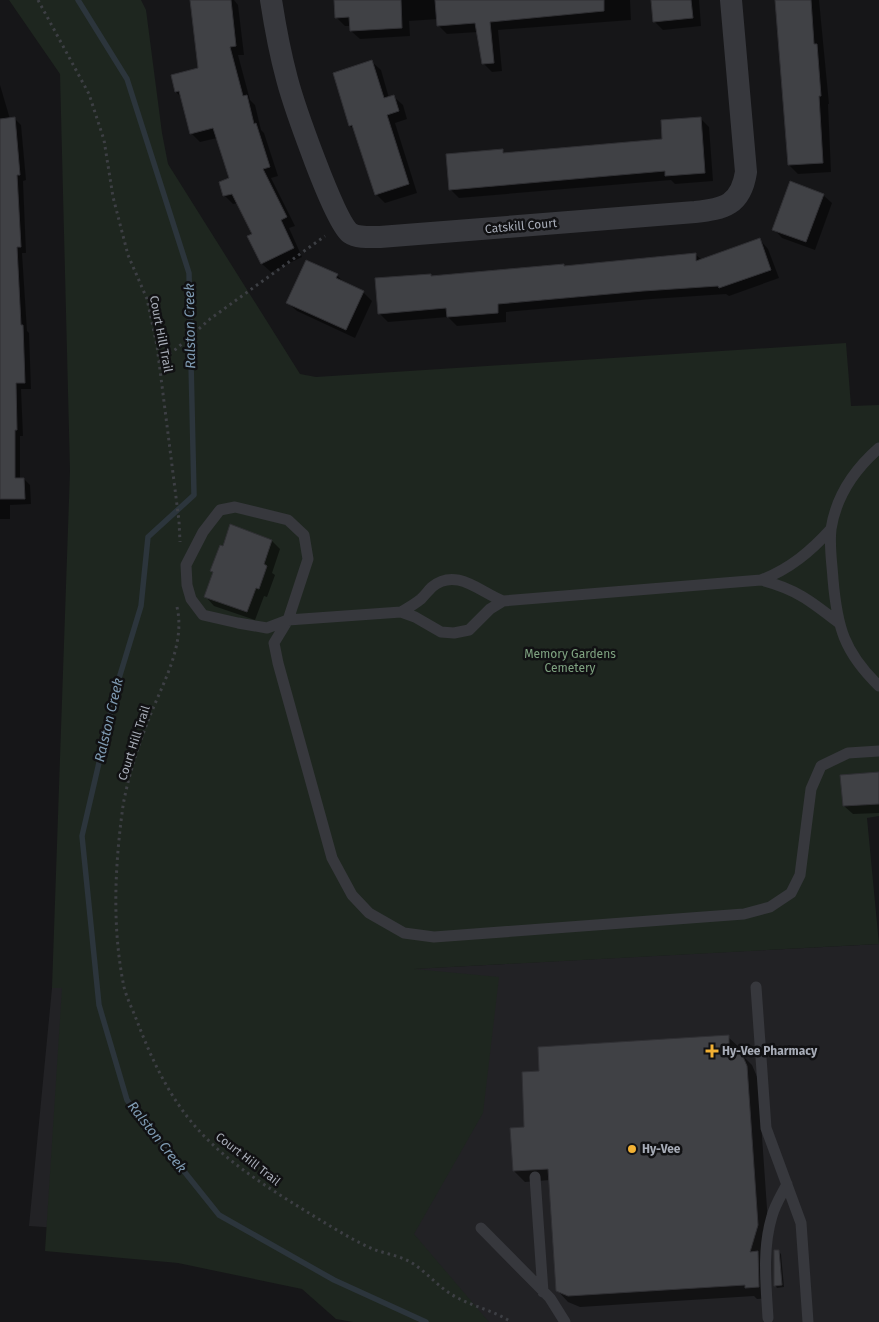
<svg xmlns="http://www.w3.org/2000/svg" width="879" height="1322" font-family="'Fira Sans',sans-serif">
<rect width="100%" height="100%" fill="#161618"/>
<path fill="#222225" d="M 879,944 L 879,1322 L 394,1322 L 328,1246 L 29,1226 L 52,988 Z"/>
<path fill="#1e261f" d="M 9,0 L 141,0 L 146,10 L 162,133 L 168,164 L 300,374 L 316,377 L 846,343 L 851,406 L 879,405 L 879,816 L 867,818 L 879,944 L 414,969 L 499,977 L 483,1113 L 414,1234 L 489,1322 L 353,1322 L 336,1319 L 302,1289 L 178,1263 L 45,1251 L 62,988 L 52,988 L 70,471 L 60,74 Z"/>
<path fill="#0007" d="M 191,0 L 234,0 L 238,5 L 244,55 L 238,55 L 250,100 L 255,105 L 261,130 L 264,133 L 278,176 L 271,178 L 295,226 L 289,228 L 302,257 L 271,272 L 262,264 L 249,237 L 253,235 L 238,203 L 233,204 L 225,196 L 231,179 L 217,138 L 200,142 L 191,133 L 181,97 L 176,92 L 199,69 Z
M 335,0 L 630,0 L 631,20 L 498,30 L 502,71 L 492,72 L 484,64 L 478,32 L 447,34 L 438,25 L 438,19 L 409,21 L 410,36 L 360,39 L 351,31 L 351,26 L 345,26 L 336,17 Z
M 652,0 L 699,0 L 701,26 L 663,30 L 654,21 Z
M 777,0 L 819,0 L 829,104 L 828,104 L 831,172 L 798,174 L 789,165 Z
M 372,62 L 381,70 L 389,98 L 394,97 L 403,105 L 407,119 L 395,123 L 417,193 L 385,203 L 376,194 L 355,130 L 350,126 Z
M 0,85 L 10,119 L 15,119 L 21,125 L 26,180 L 23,181 L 26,253 L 22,253 L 27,331 L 29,333 L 31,389 L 21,389 L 23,436 L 20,436 L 20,479 L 24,479 L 30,485 L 31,504 L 10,505 L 10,519 L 0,519 Z
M 700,118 L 709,127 L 713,181 L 675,184 L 671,180 L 459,198 L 451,190 L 502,150 L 505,154 L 664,140 Z
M 823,195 L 832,203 L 815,250 L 782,238 L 774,229 Z
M 760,240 L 768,249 L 779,278 L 729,296 L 726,294 L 652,299 L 506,312 L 506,322 L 457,326 L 448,317 L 388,322 L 379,313 L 430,275 L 432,277 L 565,267 L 695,254 L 702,260 Z
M 337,275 L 346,285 L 363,292 L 372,301 L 355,338 L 297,311 L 288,303 Z
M 272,541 L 280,549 L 272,573 L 275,575 L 267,597 L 264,596 L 255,620 L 214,606 L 206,597 L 214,573 L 212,571 Z
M 879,773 L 879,813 L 853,814 L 844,806 Z
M 728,1037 L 740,1048 L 740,1053 L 752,1065 L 758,1079 L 769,1237 L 769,1298 L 757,1299 L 754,1296 L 580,1307 L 568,1302 L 557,1290 L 550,1180 L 525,1182 L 514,1171 L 540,1072 Z
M 778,1251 L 781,1254 L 784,1287 L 777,1288 L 775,1285 Z"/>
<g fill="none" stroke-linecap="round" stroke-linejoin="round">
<path stroke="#2c353c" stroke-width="5.5" d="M 78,0 L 127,79 L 189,273 L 194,495 L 148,537 L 141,606 L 117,685 L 82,836 L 99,1005 L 127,1100 L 219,1215 L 334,1280 L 426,1322"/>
</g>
<path fill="#404145" stroke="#303034" d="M 190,0 L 231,0 L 236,46 L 230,47 L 243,96 L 247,95 L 254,124 L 256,123 L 270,167 L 263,169 L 287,217 L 281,220 L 294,248 L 261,264 L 247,236 L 252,234 L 232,194 L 223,196 L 219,182 L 229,178 L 213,128 L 190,134 L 179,91 L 175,92 L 171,75 L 198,68 Z
M 334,0 L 401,0 L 402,28 L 350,31 L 349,17 L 335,18 Z
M 435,0 L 604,0 L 604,11 L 490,22 L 494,63 L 482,64 L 475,23 L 437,26 Z
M 651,0 L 691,0 L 693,18 L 653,22 Z
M 775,0 L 811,0 L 814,44 L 817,44 L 821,96 L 819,96 L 823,163 L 788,165 Z
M 372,60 L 384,98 L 394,95 L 399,111 L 387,115 L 409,184 L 375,195 L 352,125 L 349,126 L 333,73 Z
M 15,117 L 20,175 L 17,175 L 21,247 L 17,247 L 21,325 L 23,325 L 25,383 L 16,383 L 17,430 L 15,430 L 15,478 L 24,478 L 25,499 L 0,499 L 0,119 Z
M 701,117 L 705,173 L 665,176 L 665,171 L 449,190 L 446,154 L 503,149 L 503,153 L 662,139 L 661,120 Z
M 790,181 L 824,194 L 806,242 L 772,230 Z
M 760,238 L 771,270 L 719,288 L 718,286 L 643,291 L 498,304 L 498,313 L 447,317 L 446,308 L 378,314 L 375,278 L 431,274 L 431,276 L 564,264 L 564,266 L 696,253 L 696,261 Z
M 306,260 L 338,274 L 336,278 L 364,291 L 346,330 L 286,303 Z
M 230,524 L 272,540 L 264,564 L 267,566 L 259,589 L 256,588 L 247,612 L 204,597 L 213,572 L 210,571 L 220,545 L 223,546 Z
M 879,772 L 879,804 L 843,806 L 840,775 Z
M 729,1035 L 729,1053 L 741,1052 L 747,1066 L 758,1225 L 750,1252 L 758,1251 L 759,1287 L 745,1288 L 745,1285 L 568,1296 L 556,1291 L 548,1169 L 513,1171 L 510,1128 L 524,1127 L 522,1072 L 539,1071 L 538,1047 Z
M 774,1250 L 779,1250 L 782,1285 L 774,1286 Z"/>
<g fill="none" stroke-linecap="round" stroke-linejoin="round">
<path stroke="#3d3f44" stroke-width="3" stroke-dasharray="2.5 4" stroke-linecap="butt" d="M 38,0 L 89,94 L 104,140 L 113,197 L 128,255 L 147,299 L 157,346 L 179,521 L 180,542
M 159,362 L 176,349 L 210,319 L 325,236
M 177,607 C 186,646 161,686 148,721 C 138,746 127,781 123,806 C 115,864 112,924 123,982 C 125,995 132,1008 137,1021 C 153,1063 172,1103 204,1136 C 235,1168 275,1192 312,1215 C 332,1227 352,1240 373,1249 C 386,1254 401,1256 412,1263 C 428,1273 440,1289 456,1297 C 474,1307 495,1311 511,1322"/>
<path stroke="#37383d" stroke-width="11" d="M 879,448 C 855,469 836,497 831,529 C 829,546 832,563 833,579 C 837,627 844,652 879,686
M 761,580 C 790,569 811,551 831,529
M 401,612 C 408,608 415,604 421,599 C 425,595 428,591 432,587 C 456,567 480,592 503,601
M 839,623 C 811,601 796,589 761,580 L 503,601 L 490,609 L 469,630 L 454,633 L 441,632 L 415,617 L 401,612 L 288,620 L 267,628 L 238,623 L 203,615 L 191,599 L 187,585 L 186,565 L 203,532 L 220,510 L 235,507 L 288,520 L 304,535 L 308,559 L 288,620 L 274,643 L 278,663 L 332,858 L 352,895 L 369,913 L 404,933 L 434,937 L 744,914 L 770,907 L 791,893 L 800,875 L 811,789 L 821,766 L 848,753 L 879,751
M 756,987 L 766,1128 L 801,1223 L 808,1322
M 535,1177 L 543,1292
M 481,1228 L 550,1298 L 565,1322
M 768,1318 C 766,1285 762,1249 772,1216 C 775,1205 782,1194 787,1184"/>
<path stroke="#37383d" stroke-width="22" d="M 271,0 C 275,26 280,53 287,79 C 293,102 335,224 350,233 C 357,238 371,237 380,237 L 695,212 C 724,209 741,205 746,172 L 731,0"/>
</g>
<g fill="#f2b134" stroke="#111113" stroke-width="2">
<path d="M709.5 1043.5h5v5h5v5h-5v5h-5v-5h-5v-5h5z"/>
<circle cx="632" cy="1149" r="5"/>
</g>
<g text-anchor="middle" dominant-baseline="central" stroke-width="5" stroke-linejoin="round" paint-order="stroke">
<g font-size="12" fill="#a8adb8" stroke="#111113">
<text transform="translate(521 226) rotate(-5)">Catskill Court</text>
<text transform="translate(161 334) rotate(79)">Court Hill Trail</text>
<text transform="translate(134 743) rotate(-72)">Court Hill Trail</text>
<text transform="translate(248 1159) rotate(38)">Court Hill Trail</text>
</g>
<g font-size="12" fill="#7fa381" stroke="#111113">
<text x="570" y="654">Memory Gardens<tspan x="570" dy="14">Cemetery</tspan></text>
</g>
<g font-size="12" font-weight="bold" fill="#a8adb8" stroke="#111113" text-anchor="start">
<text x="722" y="1051">Hy-Vee Pharmacy</text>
<text x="642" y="1149">Hy-Vee</text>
</g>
<g font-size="14" font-style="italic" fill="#7f9bb3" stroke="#111113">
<text transform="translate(190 326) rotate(-91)">Ralston Creek</text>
<text transform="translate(109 720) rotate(-77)">Ralston Creek</text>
<text transform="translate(157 1137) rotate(52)">Ralston Creek</text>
</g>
</g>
</svg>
